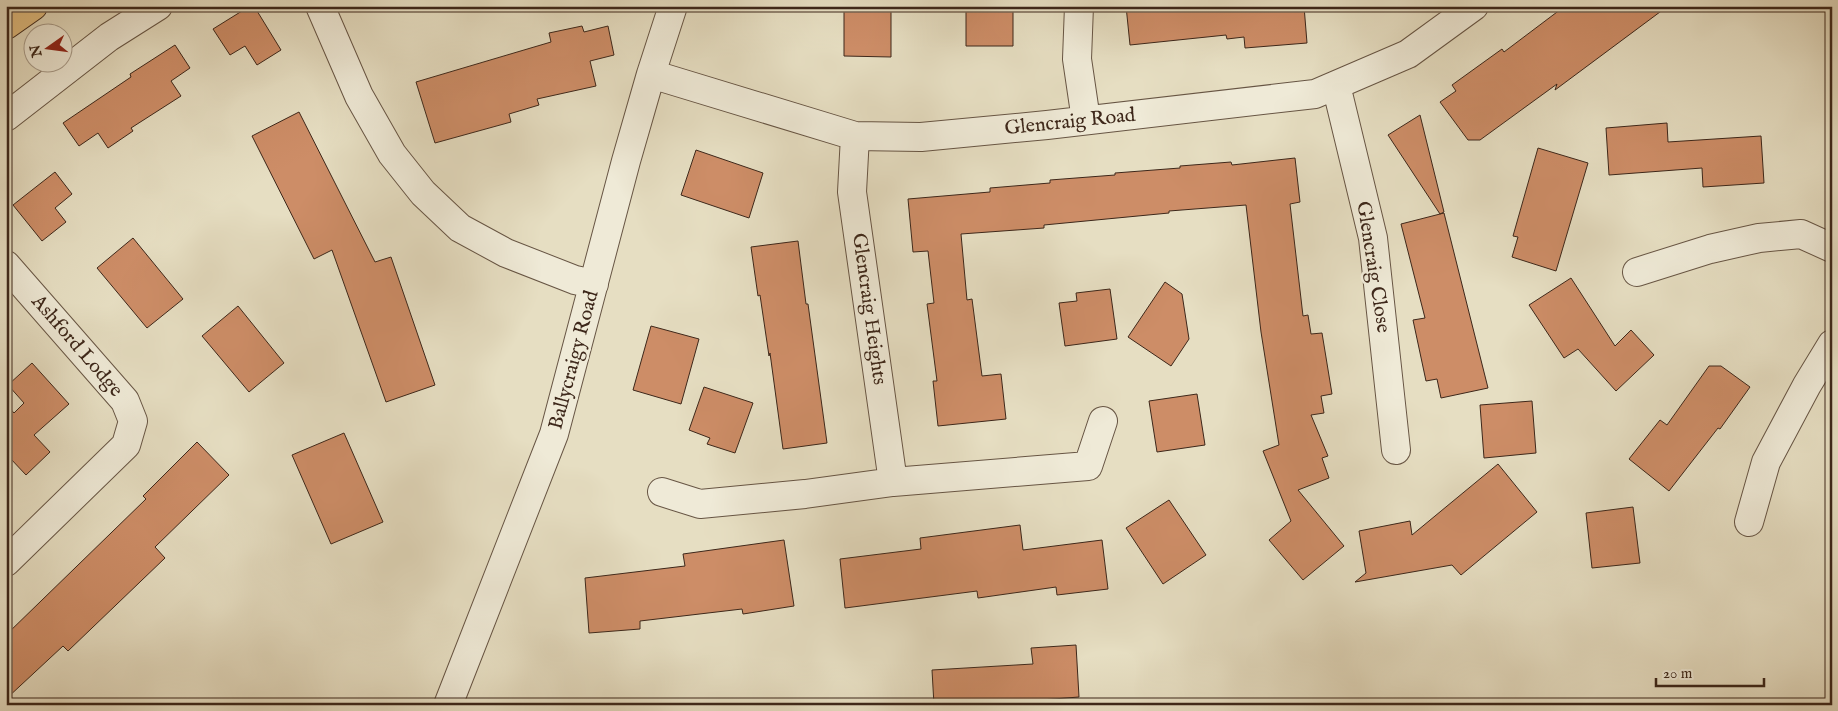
<svg xmlns="http://www.w3.org/2000/svg" width="1838" height="711" font-family="'IM FELL English',serif">
<rect width="100%" height="100%" fill="#e6dec2"/>
<filter id="stains"><feTurbulence type="fractalNoise" baseFrequency=".004" numOctaves="4"/><feColorMatrix values="0 0 0 0 .2 0 0 0 0 .09 0 0 0 0 .02 0 0 0 .5 -.17"/></filter>
<radialGradient id="worn" r=".72"><stop offset=".6" stop-color="#630" stop-opacity="0"/><stop offset="1" stop-color="#630" stop-opacity=".3"/></radialGradient>
<path fill="#cd8d67" stroke="#3d271a" d="M 250,6 L 254,6 L 281,50 L 257,65 L 245,46 L 230,55 L 213,29 Z
M 844,6 L 891,6 L 891,57 L 844,56 Z
M 966,6 L 1013,6 L 1013,46 L 966,46 Z
M 1126,6 L 1304,6 L 1307,43 L 1245,48 L 1244,37 L 1227,39 L 1226,35 L 1130,45 Z
M 1565,6 L 1668,6 L 1555,90 L 1557,84 L 1480,140 L 1468,140 L 1440,102 L 1456,91 L 1452,85 L 1502,49 L 1504,52 Z
M 582,26 L 584,32 L 608,26 L 614,55 L 590,61 L 596,86 L 537,99 L 539,105 L 509,114 L 511,122 L 435,143 L 416,82 L 551,42 L 549,33 Z
M 175,45 L 190,68 L 171,81 L 181,96 L 131,128 L 133,131 L 108,148 L 98,133 L 79,146 L 63,123 L 131,77 L 130,74 Z
M 299,112 L 375,262 L 391,257 L 435,385 L 386,402 L 332,250 L 314,259 L 252,136 Z
M 1420,115 L 1444,212 L 1440,214 L 1388,135 Z
M 1667,123 L 1668,142 L 1761,136 L 1764,183 L 1703,187 L 1702,168 L 1609,175 L 1606,128 Z
M 1538,148 L 1588,163 L 1556,271 L 1512,257 L 1518,237 L 1513,236 Z
M 696,150 L 763,173 L 749,218 L 681,195 Z
M 1295,158 L 1300,202 L 1290,204 L 1303,316 L 1308,315 L 1311,334 L 1322,333 L 1332,394 L 1321,396 L 1324,413 L 1311,415 L 1328,456 L 1322,458 L 1329,478 L 1298,490 L 1344,546 L 1303,580 L 1269,540 L 1291,521 L 1263,451 L 1279,445 L 1261,332 L 1246,205 L 1169,211 L 1169,213 L 1044,225 L 1044,228 L 961,234 L 967,300 L 972,299 L 982,376 L 1001,374 L 1006,419 L 938,426 L 933,381 L 937,381 L 927,304 L 934,303 L 928,251 L 913,252 L 908,199 L 990,192 L 990,188 L 1050,183 L 1050,180 L 1115,175 L 1115,173 L 1180,168 L 1180,166 L 1231,162 L 1232,165 Z
M 55,172 L 72,194 L 55,208 L 66,222 L 42,241 L 13,205 Z
M 1444,213 L 1488,388 L 1441,398 L 1437,379 L 1426,381 L 1413,320 L 1425,318 L 1401,224 Z
M 133,238 L 183,299 L 147,328 L 97,268 Z
M 798,241 L 806,304 L 808,304 L 827,443 L 783,449 L 770,353 L 769,356 L 760,295 L 758,296 L 751,247 Z
M 1571,278 L 1615,346 L 1631,330 L 1654,355 L 1616,391 L 1578,349 L 1564,358 L 1529,305 Z
M 1165,282 L 1182,294 L 1189,339 L 1171,366 L 1128,337 Z
M 1110,289 L 1117,339 L 1065,346 L 1059,303 L 1077,301 L 1076,293 Z
M 238,306 L 284,363 L 249,392 L 202,336 Z
M 651,326 L 699,339 L 681,404 L 633,390 Z
M 32,363 L 69,404 L 34,435 L 50,452 L 26,475 L 10,458 L 6,461 L 6,404 L 14,413 L 24,403 L 8,385 Z
M 1709,366 L 1721,366 L 1750,387 L 1720,429 L 1718,428 L 1669,491 L 1629,459 L 1660,420 L 1667,425 Z
M 704,387 L 753,403 L 735,453 L 707,444 L 710,438 L 689,430 Z
M 1197,394 L 1205,445 L 1157,452 L 1149,401 Z
M 1532,401 L 1536,453 L 1484,458 L 1480,405 Z
M 344,433 L 383,522 L 331,544 L 292,455 Z
M 197,442 L 229,475 L 155,547 L 165,558 L 68,651 L 63,646 L 6,699 L 6,635 L 146,499 L 143,496 Z
M 1498,464 L 1537,512 L 1461,575 L 1452,565 L 1355,582 L 1366,573 L 1359,531 L 1410,521 L 1412,535 Z
M 1169,500 L 1206,555 L 1163,584 L 1126,528 Z
M 1633,507 L 1640,563 L 1592,568 L 1586,513 Z
M 1020,525 L 1023,550 L 1102,540 L 1108,589 L 1057,595 L 1056,587 L 978,598 L 977,591 L 845,608 L 840,559 L 921,549 L 920,538 Z
M 784,540 L 794,606 L 743,614 L 742,609 L 640,621 L 640,629 L 589,633 L 585,578 L 685,566 L 683,554 Z
M 1076,645 L 1079,697 L 977,705 L 934,705 L 932,670 L 1033,664 L 1031,648 Z"/>
<g fill="none" stroke-linecap="round" stroke-linejoin="round">
<g stroke="#675544" stroke-width="30">
<path id="minor" d="M 320,6 L 359,96 L 392,154 L 423,193 L 460,228 L 506,253 L 575,280 L 594,284
M 1079,6 L 1077,59 L 1086,120
M 651,74 L 855,136 L 921,137 L 1047,125 L 1315,94 L 1408,54 L 1474,6
M 1336,85 L 1373,238 L 1396,450
M 6,117 L 109,37 L 158,6
M 855,136 L 852,192 L 893,482
M 6,265 L 125,401 L 133,421 L 126,445 L 6,562
M 1637,272 L 1710,249 L 1759,238 L 1801,234 L 1832,248
M 662,492 L 700,504 L 805,494 L 893,482 L 1088,466 L 1103,421
M 1749,522 L 1766,462 L 1807,385 L 1832,344
M 448,705 L 554,434 L 626,161 L 651,74 L 673,6"/>
</g>
<g stroke="#3d271a" stroke-width="30">
<path id="major" d="M 6,25 L 33,6"/>
</g>
<use href="#minor" stroke="#efead7" stroke-width="28"/>
<use href="#major" stroke="#e3bf81" stroke-width="28"/>
</g>
<g text-anchor="middle" dominant-baseline="central" stroke-width="5" stroke-linejoin="round" paint-order="stroke">
<g font-size="20" fill="#3d271a" stroke="#efead7">
<text transform="translate(1070 122) rotate(-6)">Glencraig Road</text>
<text transform="translate(1373 267) rotate(81)">Glencraig Close</text>
<text transform="translate(869 309) rotate(82)">Glencraig Heights</text>
<text transform="translate(77 346) rotate(49)">Ashford Lodge</text>
<text transform="translate(574 360) rotate(-75)">Ballycraigy Road</text>
</g>
</g>
<rect width="1838" height="711" fill="none" stroke="#e6dec2" stroke-width="25"/>
<rect x="8" y="8" width="1823" height="696" fill="none" stroke="#3d271a" stroke-width="2.5"/>
<rect x="12" y="12" width="1813" height="686" fill="none" stroke="#3d271a"/>
<g transform="translate(48 48) rotate(256)"><circle r="24" fill="#efead7" stroke="#a89c8b"/>
<path d="M0-4L9 19L0 12L-9 19Z" fill="#8f2418"/>
<text y="-8" font-size="14" font-weight="bold" text-anchor="middle" fill="#3d271a">N</text>
</g>
<path d="M1656 678v8h108v-8" fill="none" stroke="#3d271a" stroke-width="2.5"/>
<text x="1663" y="678" font-size="15" fill="#3d271a" stroke="#efead7" stroke-width="4" paint-order="stroke">20 m</text>
<rect width="100%" height="100%" filter="url(#stains)"/>
<rect width="100%" height="100%" fill="url(#worn)"/>
</svg>
